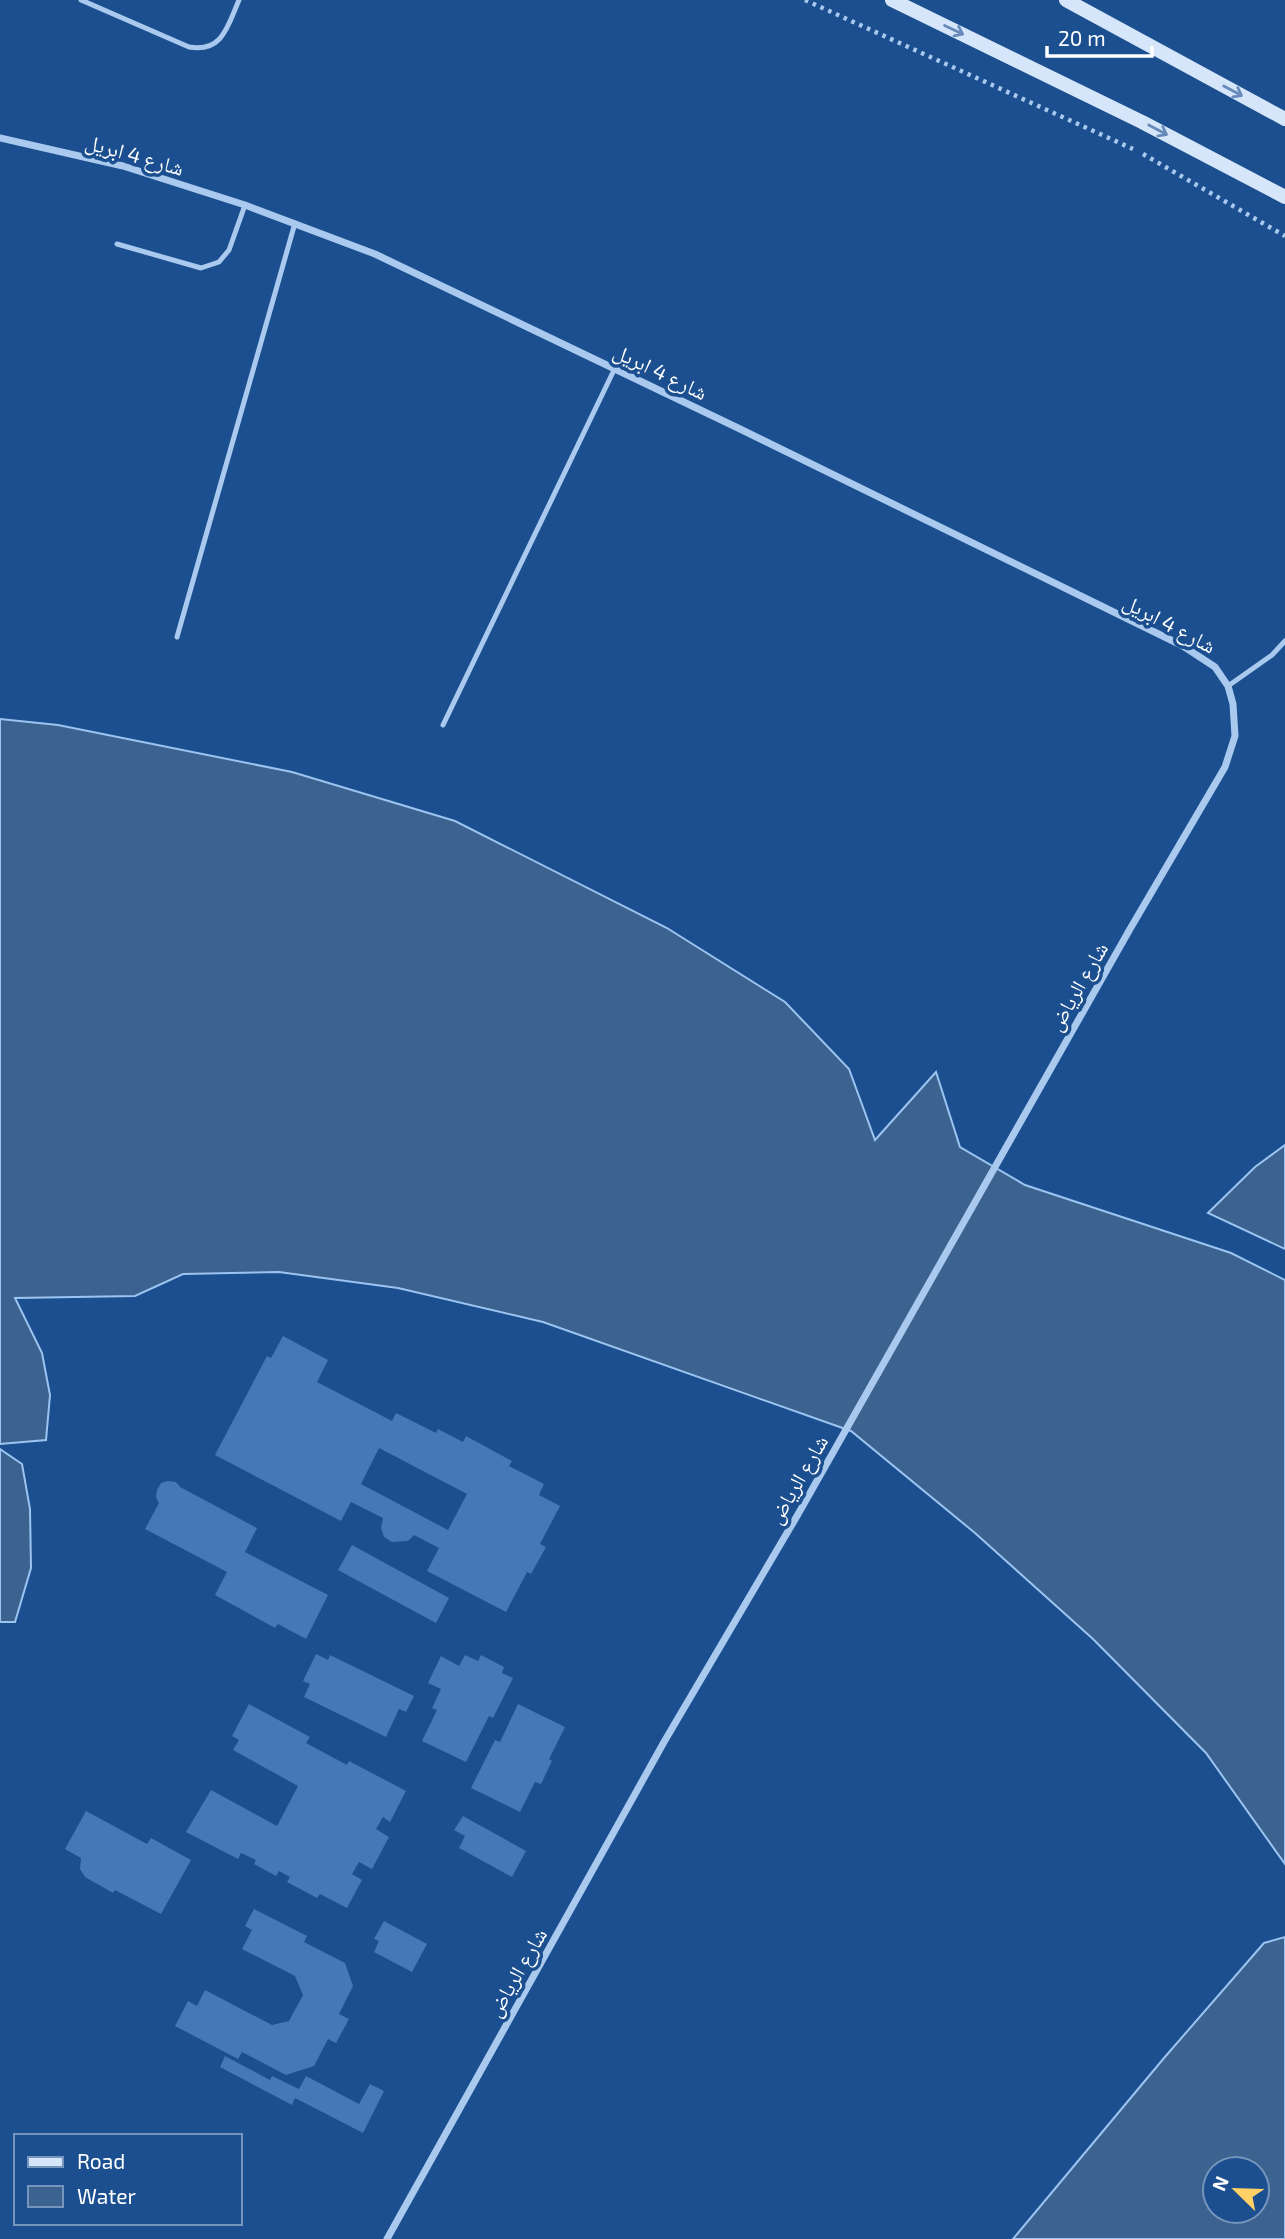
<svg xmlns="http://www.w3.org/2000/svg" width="1285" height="2239" font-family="'Exo 2','Noto Naskh Arabic',sans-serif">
<rect width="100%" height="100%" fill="#1b4f8f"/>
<path fill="#3c6290" stroke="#9cc4f0" stroke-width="2" fill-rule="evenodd" d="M 0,719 L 58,725 L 292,772 L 455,821 L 667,928 L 785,1002 L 849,1069 L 875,1140 L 936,1072 L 960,1147 L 1025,1185 L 1231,1253 L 1285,1280 L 1285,1864 L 1206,1753 L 1093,1639 L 975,1533 L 851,1431 L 543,1322 L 398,1288 L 279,1272 L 183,1274 L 135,1296 L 15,1298 L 42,1353 L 50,1395 L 46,1440 L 0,1444 Z
M 1285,1145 L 1285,1249 L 1208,1213 L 1255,1167 Z
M 0,1449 L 22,1464 L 30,1509 L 31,1568 L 15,1622 L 0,1622 Z
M 1285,1937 L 1285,2239 L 1013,2239 L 1164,2058 L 1264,1943 ZM 1257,2169 L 1257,2211 L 1215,2211 L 1215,2169 Z"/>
<path fill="#4478b7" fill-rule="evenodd" d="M 283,1336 L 328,1360 L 317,1382 L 392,1421 L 396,1413 L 436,1433 L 438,1429 L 463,1442 L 466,1436 L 512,1461 L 509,1466 L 544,1484 L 539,1495 L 560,1506 L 540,1544 L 546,1547 L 531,1574 L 527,1572 L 506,1612 L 427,1571 L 439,1548 L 414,1535 L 408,1541 L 392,1542 L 384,1537 L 381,1528 L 383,1518 L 351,1502 L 341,1521 L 215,1455 L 267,1356 L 271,1358 ZM 379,1448 L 467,1494 L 448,1530 L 361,1484 Z
M 168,1481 L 176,1482 L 180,1487 L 257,1528 L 245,1552 L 328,1595 L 306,1639 L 278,1624 L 275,1628 L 215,1595 L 227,1572 L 145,1529 L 159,1503 L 156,1497 L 157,1490 L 161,1483 Z
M 352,1545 L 449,1598 L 436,1623 L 338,1570 Z
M 316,1654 L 328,1660 L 330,1655 L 414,1696 L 406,1712 L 399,1709 L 386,1737 L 304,1697 L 310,1684 L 303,1681 Z
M 465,1655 L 478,1661 L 481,1655 L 504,1667 L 502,1673 L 513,1678 L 493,1718 L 489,1716 L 466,1762 L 422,1741 L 437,1710 L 432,1708 L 441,1689 L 428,1683 L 441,1656 L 459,1666 Z
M 249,1704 L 310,1737 L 306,1743 L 347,1765 L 349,1761 L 406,1791 L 390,1822 L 383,1817 L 376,1829 L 389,1837 L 372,1869 L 359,1862 L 352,1874 L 362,1880 L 347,1908 L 320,1894 L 317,1898 L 287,1882 L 290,1877 L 279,1871 L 276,1876 L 254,1864 L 256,1860 L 241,1853 L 238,1859 L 186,1832 L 211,1790 L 277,1826 L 298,1786 L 233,1750 L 239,1740 L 232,1736 Z
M 518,1704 L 565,1727 L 549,1759 L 552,1761 L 541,1784 L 535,1782 L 520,1812 L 471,1788 L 495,1740 L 500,1742 Z
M 86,1811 L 147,1844 L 151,1838 L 191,1860 L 161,1914 L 115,1890 L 113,1893 L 85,1877 L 80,1869 L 81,1858 L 65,1849 Z
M 463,1816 L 526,1851 L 512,1877 L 459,1848 L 465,1836 L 454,1830 Z
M 254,1909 L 307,1936 L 304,1942 L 345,1963 L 353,1986 L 339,2014 L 349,2019 L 336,2043 L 328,2039 L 314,2066 L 286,2075 L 242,2052 L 238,2059 L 175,2026 L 188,2001 L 197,2006 L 205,1990 L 272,2025 L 289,2021 L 303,1995 L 295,1976 L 242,1949 L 252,1930 L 245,1926 Z
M 384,1921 L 427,1944 L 412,1972 L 374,1952 L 379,1941 L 374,1939 Z
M 225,2056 L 270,2080 L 272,2076 L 299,2089 L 306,2076 L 359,2104 L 370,2084 L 384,2091 L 363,2133 L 295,2098 L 292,2105 L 220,2067 Z"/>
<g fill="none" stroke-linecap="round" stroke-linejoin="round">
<path stroke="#a9c9ee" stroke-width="4.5" stroke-dasharray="3.5 5" stroke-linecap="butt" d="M 805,0 L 1133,149
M 1143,154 L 1285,236"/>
<path stroke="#a9c9ee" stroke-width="5" d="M 81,0 L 189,47 C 223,53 228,25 239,0
M 117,244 L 201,268 L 219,262 L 229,250 L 245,205
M 177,637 L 295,223
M 1228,686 L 1272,655 L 1285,641
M 443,725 L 615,368"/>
<path stroke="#a9c9ee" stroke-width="7" d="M 0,138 L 123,166 L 245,205 L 375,254 L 738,428 L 1183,646 L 1215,667 L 1228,686 L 1233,704 L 1235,736 L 1225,767 L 1130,929 L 797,1516 L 664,1742 L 387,2239"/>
<path stroke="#d6e6fa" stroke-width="14" d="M 892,0 L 1142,122 L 1285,197
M 1066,0 L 1285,119"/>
</g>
<defs><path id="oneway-shaft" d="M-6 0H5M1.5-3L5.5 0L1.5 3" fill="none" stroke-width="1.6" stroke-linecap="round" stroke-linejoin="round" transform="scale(1.75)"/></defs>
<g stroke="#668bba">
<use href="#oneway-shaft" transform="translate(954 30) rotate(26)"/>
<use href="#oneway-shaft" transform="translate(1233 91) rotate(28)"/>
<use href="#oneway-shaft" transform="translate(1158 130) rotate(28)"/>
</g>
<g text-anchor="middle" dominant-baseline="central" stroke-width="7" stroke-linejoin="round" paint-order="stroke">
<g font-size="21" fill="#fff" stroke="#1b4f8f">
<text transform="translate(135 154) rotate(16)">شارع 4 ابريل</text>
<text transform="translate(661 371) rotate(26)">شارع 4 ابريل</text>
<text transform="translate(1170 623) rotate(28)">شارع 4 ابريل</text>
<text transform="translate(1077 986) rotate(-60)">شارع الرياض</text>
<text transform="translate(797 1479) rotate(-60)">شارع الرياض</text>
<text transform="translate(516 1972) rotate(-60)">شارع الرياض</text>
</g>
</g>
<rect x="14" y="2134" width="228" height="91" fill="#1b4f8f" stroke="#7695bc" stroke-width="2"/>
<rect x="28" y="2157" width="35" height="10" fill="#d6e6fa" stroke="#7695bc" stroke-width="2"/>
<text x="77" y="2169" font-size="21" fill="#ffffff">Road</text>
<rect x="28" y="2186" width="35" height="21" fill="#3c6290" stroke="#7695bc" stroke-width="2"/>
<text x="77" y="2204" font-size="21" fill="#ffffff">Water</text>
<g transform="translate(1236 2190) rotate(293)"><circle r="33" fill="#1b4f8f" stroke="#7695bc" stroke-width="2"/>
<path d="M0-5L12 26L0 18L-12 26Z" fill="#ffd166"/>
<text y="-10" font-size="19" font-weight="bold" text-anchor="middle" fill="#ffffff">N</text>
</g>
<path d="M1047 46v10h105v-10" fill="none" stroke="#ffffff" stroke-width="3.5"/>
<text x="1058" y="46" font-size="21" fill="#ffffff" stroke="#1b4f8f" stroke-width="5" paint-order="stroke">20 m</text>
</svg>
